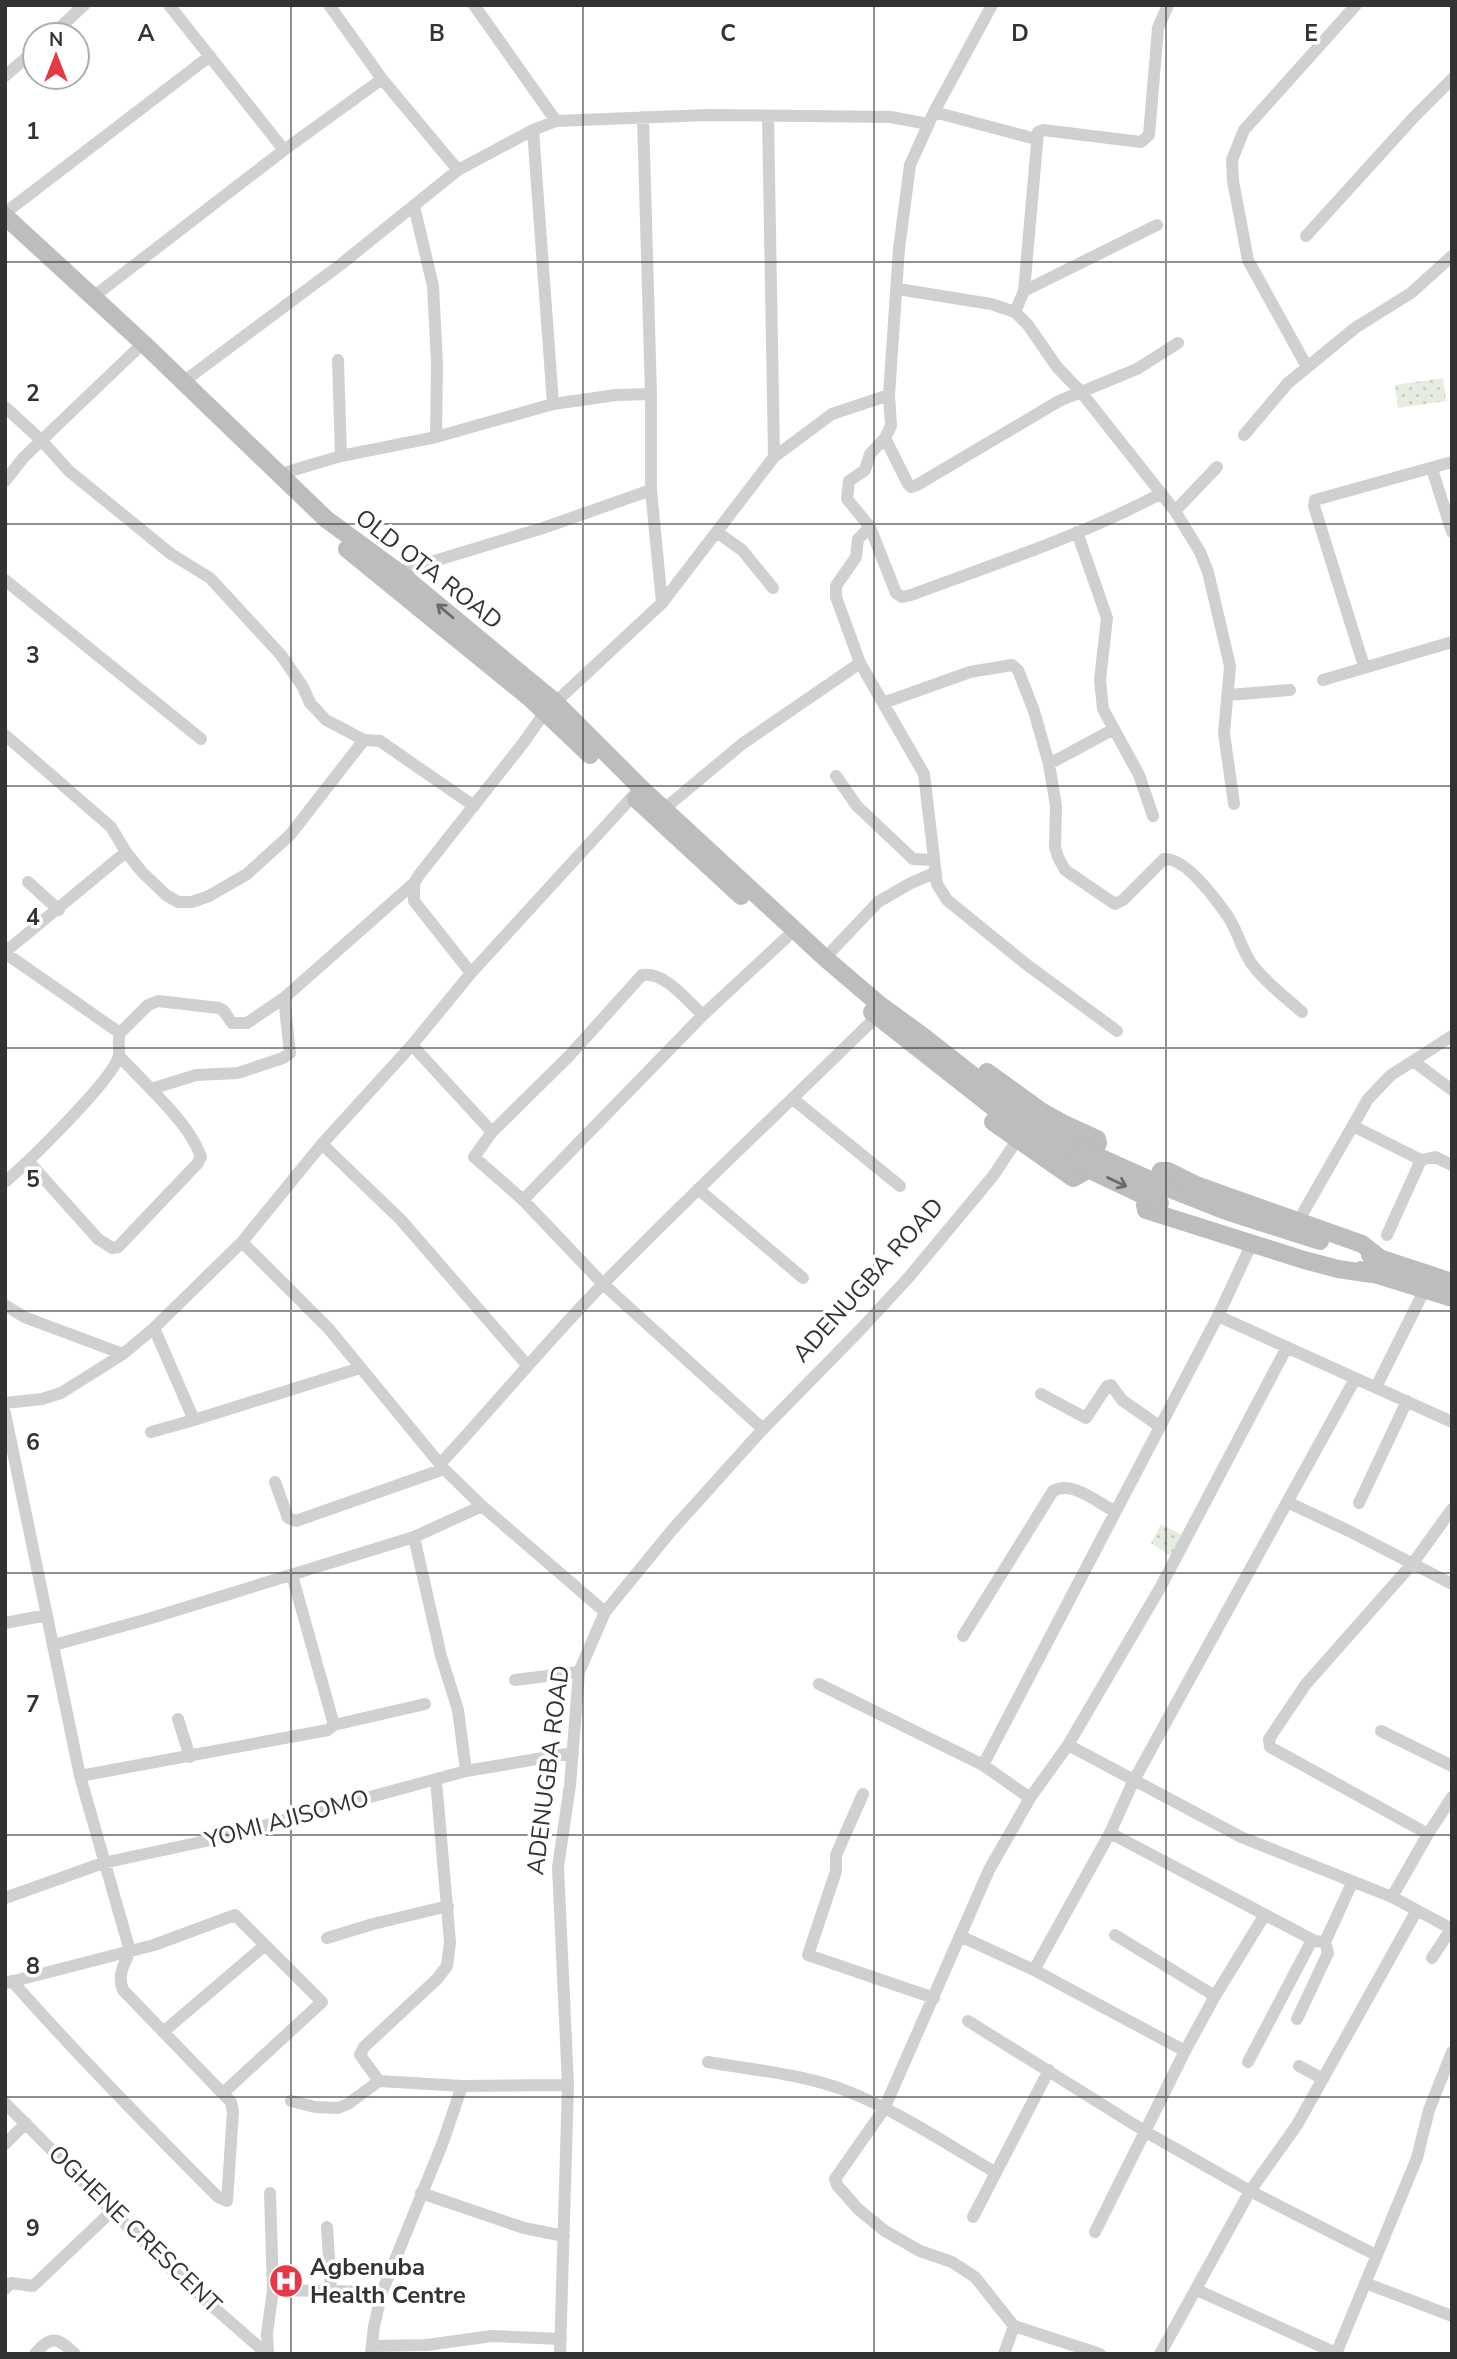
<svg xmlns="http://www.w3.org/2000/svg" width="1457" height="2359" font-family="'Nunito Sans',sans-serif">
<defs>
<pattern id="grass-dots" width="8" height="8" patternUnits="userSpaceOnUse" patternTransform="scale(1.75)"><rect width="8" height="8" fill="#e6ecdf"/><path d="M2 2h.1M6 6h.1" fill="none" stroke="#c6cbc0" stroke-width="1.8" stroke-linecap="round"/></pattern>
</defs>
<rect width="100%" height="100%" fill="#fff"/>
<path fill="url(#grass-dots)" d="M 1443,378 L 1446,401 L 1398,408 L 1395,385 Z
M 1161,1524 L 1184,1536 L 1171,1556 L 1151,1543 Z"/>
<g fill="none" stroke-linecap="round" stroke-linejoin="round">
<path stroke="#d0d0d0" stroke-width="12" d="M 169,5 L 284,150
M 329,5 L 382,79 L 458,170
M 474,5 L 556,121
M 992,5 L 934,112 L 910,165 L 899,249 L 889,395 L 891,426 L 885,438 L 908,484 L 911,487 L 917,485 L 1059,401 L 1137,369 L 1178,343
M 52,35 L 84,5
M 5,76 L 35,50
M 934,112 L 1036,139
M 768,116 L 774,457
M 643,117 L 651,394 L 651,490 L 662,603
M 533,130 L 553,404
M 414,206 L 433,286 L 437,363 L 436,437
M 5,213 L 210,56
M 1306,236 L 1414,117 L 1452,79
M 898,289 L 991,304 L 1015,312 L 1028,325 L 1057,367 L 1081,392 L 1175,511 L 1200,552 L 1208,572 L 1230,666 L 1224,733 L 1234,804
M 1024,291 L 1157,225
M 93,297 L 284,150 L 382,79
M 1015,312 L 1024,291 L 1038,132 L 1043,130 L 1141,142 L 1149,135 L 1158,28 L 1168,5
M 338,360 L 341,456
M 1307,367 L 1248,260 L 1233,181 L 1232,160 L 1244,130 L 1356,5
M 183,382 L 340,265 L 458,170 L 533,130 L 556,121 L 707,115 L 891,117 L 928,124
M 5,407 L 41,440 L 69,471 L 171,554 L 210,578 L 281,655 L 303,687 L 310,703 L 326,720 L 364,740 L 380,741 L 474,806
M 1244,435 L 1288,383 L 1355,328 L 1411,293 L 1452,256
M 885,438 L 870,454 L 865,470 L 849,481 L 847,499 L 870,527 L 858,539 L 856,557 L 836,586 L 836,597 L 860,663 L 924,774 L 937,884 L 947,900 L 1026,964 L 1117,1031
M 1432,469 L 1452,532
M 277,475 L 341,456 L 436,437 L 553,404 L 616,395 L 651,394
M 5,481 L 24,457 L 135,351
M 1175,511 L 1217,467
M 870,527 L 896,593 L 902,597 L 911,595 C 994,564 1081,536 1160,494
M 1077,532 L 1107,618 L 1100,680 L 1103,709 L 1139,775 L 1153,816
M 718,533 L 742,550 L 773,588
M 398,572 L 543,528 L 651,490
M 5,580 L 201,739
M 1364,666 L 1314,506 L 1315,500 L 1452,462
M 1323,680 L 1452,642
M 1228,695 L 1290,690
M 883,703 L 970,672 L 1012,665 L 1018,670 L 1034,711 L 1049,764 L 1056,806 L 1055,847 L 1058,857 L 1065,870 L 1115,904 L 1123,900 L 1164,859 C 1185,857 1215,898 1227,915 C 1237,929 1241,948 1251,963 C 1265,982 1285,997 1302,1012
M 5,735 L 111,827 L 126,852 L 142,872 L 166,895 L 178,902 L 192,902 L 209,896 L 247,874 L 290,835 L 364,740
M 1049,764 L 1114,729
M 836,776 L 857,806 L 913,859 L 933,860
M 664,809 L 742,744 L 860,663
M 28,882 L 59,910
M 5,952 L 126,852
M 5,953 L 120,1033 C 117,1041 120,1047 119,1055 C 115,1078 26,1164 5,1182
M 825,958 L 878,902 L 911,883 L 934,873
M 471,973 L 414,901 L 414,883 L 419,875 L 524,742 L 545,712 L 662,603 L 774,457 L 832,414 L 889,395
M 703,1015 C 687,1001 665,971 642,975 L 569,1056 L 492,1132 L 474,1157 L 523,1200 L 603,1284 L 763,1429
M 120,1033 L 148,1005 L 158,1001 L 219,1008 L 223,1010 L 232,1023 L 247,1023 L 284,998 L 414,883
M 412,1045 L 492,1132
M 119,1056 L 151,1089 L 196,1075 L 238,1073 L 283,1058 L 290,1053 L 284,998
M 1413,1061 L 1452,1090
M 793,1099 L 900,1186
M 1353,1126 L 1421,1160 L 1435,1157 L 1452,1165
M 322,1144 L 401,1220 L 527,1365
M 29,1162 L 98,1239 L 112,1248 L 118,1247 L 197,1164 L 201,1157 C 192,1131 169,1108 151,1089
M 698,1189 L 803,1278
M 523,1200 L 703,1015 L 786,938
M 1304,1211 L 1368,1099 L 1391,1075 L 1452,1036
M 1387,1235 L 1421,1160
M 242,1242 L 329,1329 L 444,1469 L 482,1506 L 605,1612
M 5,1305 L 24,1317 L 123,1354
M 1218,1316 L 1452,1422
M 154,1328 L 194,1420 L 360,1368
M 1376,1387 L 1425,1289
M 1041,1394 L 1086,1418 L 1107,1386 L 1111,1385 L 1122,1400 L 1159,1426
M 5,1403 L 42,1399 L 61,1393 L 123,1354 L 154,1328 L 242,1242 L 322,1144 L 412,1045 L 471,973 L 633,796
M 5,1413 L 80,1776 L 130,1951 C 124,1965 117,1975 123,1990 L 231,2102 L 233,2112 L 227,2201 L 218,2197 C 147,2126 78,2056 12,1981
M 151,1432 L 194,1420
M 440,1464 C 496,1404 547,1341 604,1283 C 693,1192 786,1106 877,1016
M 275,1482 L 288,1518 L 296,1521 L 444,1469
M 1287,1502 L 1349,1531 L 1452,1584
M 1359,1503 L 1407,1401
M 414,1537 L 441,1656 L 458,1710 L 466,1771
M 292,1575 L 334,1725
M 5,1623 L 47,1615
M 963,1636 L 1053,1491 C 1072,1480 1097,1502 1114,1511
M 54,1645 L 148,1619 L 414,1537 L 482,1506
M 515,1680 L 579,1672
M 819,1684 L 983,1765 L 1030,1798
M 178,1719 L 190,1757
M 1381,1731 L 1452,1766
M 1068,1745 L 1241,1837 L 1392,1897 L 1452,1929
M 983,1765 L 1218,1316 L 1252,1243
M 80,1776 L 328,1730 L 334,1725 L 425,1704
M 863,1794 L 836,1855 L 836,1871 L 808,1955 L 934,1998
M 1110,1833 L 1315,1941 L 1325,1942 L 1352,1883
M 1428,1834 L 1270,1747 L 1269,1739 L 1306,1684 L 1413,1563 L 1452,1509
M 1392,1897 L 1428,1834 L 1452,1797
M 5,1898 L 103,1863 L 215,1839 L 466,1771 L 573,1753
M 1115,1935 L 1215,1996
M 960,1936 L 1034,1970 L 1185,2051
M 327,1938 L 373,1924 L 448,1906
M 1432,1958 L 1451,1929
M 1034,1970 L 1110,1833 L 1133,1782 L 1355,1379
M 6,1983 L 154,1945 L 235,1915 L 322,2002 L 223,2093
M 1297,2019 L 1328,1953 L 1325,1942
M 968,2021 L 1146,2132 L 1250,2191 L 1376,2255
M 163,2032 L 264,1946
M 708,2062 C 753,2070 802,2074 844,2090 C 897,2110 946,2144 995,2172
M 1248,2062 L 1312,1940
M 1299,2066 L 1323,2079
M 379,2081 L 360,2055 L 364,2047 L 437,1979 L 447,1966 L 450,1942 L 436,1780
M 291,2101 L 315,2107 L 338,2108 L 348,2104 L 379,2081 L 462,2086 L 568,2085
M 5,2103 L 112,2211 L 188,2285 L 267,2354
M 5,2144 L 26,2123
M 421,2193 L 524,2228 L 564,2236
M 973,2217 L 1049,2070
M 327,2227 L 331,2290
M 1095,2232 L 1185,2051 L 1215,1996 L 1264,1916
M 1365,2283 L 1452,2316
M 5,2289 L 11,2283 L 33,2286 L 112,2211
M 273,2290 L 382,2292
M 1197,2290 L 1336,2353
M 373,2346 L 427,2345 L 492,2336 L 561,2339
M 35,2354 C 51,2334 58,2338 75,2354
M 268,2354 L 267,2333 L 273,2290 L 270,2193
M 371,2354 L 374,2326 L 382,2292 L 443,2142 L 462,2086
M 560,2354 L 568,2085 L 558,1867 L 570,1785 L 579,1672 L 605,1612 L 672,1530 L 763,1429 L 861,1329 L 909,1277 L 993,1176 L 1017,1140
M 1004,2354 L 1014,2326
M 1100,2354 L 1014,2326 L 975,2277 L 952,2262 L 920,2251 L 885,2231 L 858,2209 L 837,2185 L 835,2179 L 884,2109 L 989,1870 L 1030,1798 L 1068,1745 L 1160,1588 L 1287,1347
M 1160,2354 L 1250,2191 L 1297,2125 L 1417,1910
M 1336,2354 L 1417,2158 L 1429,2110 L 1452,2052"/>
<path stroke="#bdbdbd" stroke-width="18" d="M 5,216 L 143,343 L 326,519 L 398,572 L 555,702 L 641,788 L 825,958 L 880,1005 L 924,1037 L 1022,1114 L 1081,1149
M 347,549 L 531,699 L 590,755
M 636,799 L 741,896
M 872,1012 L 994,1108 L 1073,1162
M 987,1072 L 1041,1111 L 1064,1124 L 1097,1139 L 1098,1143 L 1084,1172 L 1073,1178 L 993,1122
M 1168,1188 L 1229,1212 L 1320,1241
M 1370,1255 L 1452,1282
M 1361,1270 L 1452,1298
M 1372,1274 L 1338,1269 L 1304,1260 L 1146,1210 L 1145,1205 L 1161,1171 L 1168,1171 L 1196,1185 L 1362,1244 L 1381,1259"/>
<path stroke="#bdbdbd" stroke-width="18" d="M 1081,1149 L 1168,1188
M 1073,1162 L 1160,1203"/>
</g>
<defs><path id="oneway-shaft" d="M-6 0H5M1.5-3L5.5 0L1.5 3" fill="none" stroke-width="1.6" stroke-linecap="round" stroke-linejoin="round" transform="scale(1.75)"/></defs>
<g stroke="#6a6a6a">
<use href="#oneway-shaft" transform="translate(445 611) rotate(-140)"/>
<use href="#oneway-shaft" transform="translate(1117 1182) rotate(25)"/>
</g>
<path fill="none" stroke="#333" stroke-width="2" stroke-opacity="0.55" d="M 291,5 L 291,2354M 583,5 L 583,2354M 874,5 L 874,2354M 1166,5 L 1166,2354M 5,262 L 1452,262M 5,524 L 1452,524M 5,786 L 1452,786M 5,1048 L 1452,1048M 5,1311 L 1452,1311M 5,1573 L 1452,1573M 5,1835 L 1452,1835M 5,2097 L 1452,2097"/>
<defs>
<g id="hospital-disc" transform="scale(1.75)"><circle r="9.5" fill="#e63946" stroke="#fff"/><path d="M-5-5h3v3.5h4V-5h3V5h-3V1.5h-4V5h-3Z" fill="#fff"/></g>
</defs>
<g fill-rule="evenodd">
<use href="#hospital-disc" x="286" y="2281"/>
</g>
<g text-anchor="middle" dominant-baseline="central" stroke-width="7" stroke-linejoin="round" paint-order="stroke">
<g font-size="24" fill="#333" stroke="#fff">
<text transform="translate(429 569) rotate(38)">OLD OTA ROAD</text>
<text transform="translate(868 1280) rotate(-48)">ADENUGBA ROAD</text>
<text transform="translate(548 1770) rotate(-83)">ADENUGBA ROAD</text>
<text transform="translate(287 1819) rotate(-15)">YOMI AJISOMO</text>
<text transform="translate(135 2229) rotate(44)">OGHENE CRESCENT</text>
</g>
<g font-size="24" font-weight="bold" fill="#333" stroke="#fff" text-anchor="start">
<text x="310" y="2267">Agbenuba<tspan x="310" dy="28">Health Centre</tspan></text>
</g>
</g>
<g font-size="23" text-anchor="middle" font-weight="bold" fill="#333" stroke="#fff" stroke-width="7" stroke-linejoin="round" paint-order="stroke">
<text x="146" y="41">A</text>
<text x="437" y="41">B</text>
<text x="728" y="41">C</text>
<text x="1020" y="41">D</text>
<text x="1311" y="41">E</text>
<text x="33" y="139">1</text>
<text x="33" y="401">2</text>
<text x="33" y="663">3</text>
<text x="33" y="925">4</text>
<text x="33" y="1187">5</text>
<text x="33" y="1450">6</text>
<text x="33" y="1712">7</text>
<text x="33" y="1974">8</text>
<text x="33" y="2236">9</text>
</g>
<rect width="1457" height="2359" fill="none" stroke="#333333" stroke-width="14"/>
<g transform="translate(56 56)"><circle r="33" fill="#ffffff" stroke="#adadad" stroke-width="2"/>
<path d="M0-5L12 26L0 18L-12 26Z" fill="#e63946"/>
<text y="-10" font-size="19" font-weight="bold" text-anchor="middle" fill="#333333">N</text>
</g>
</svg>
